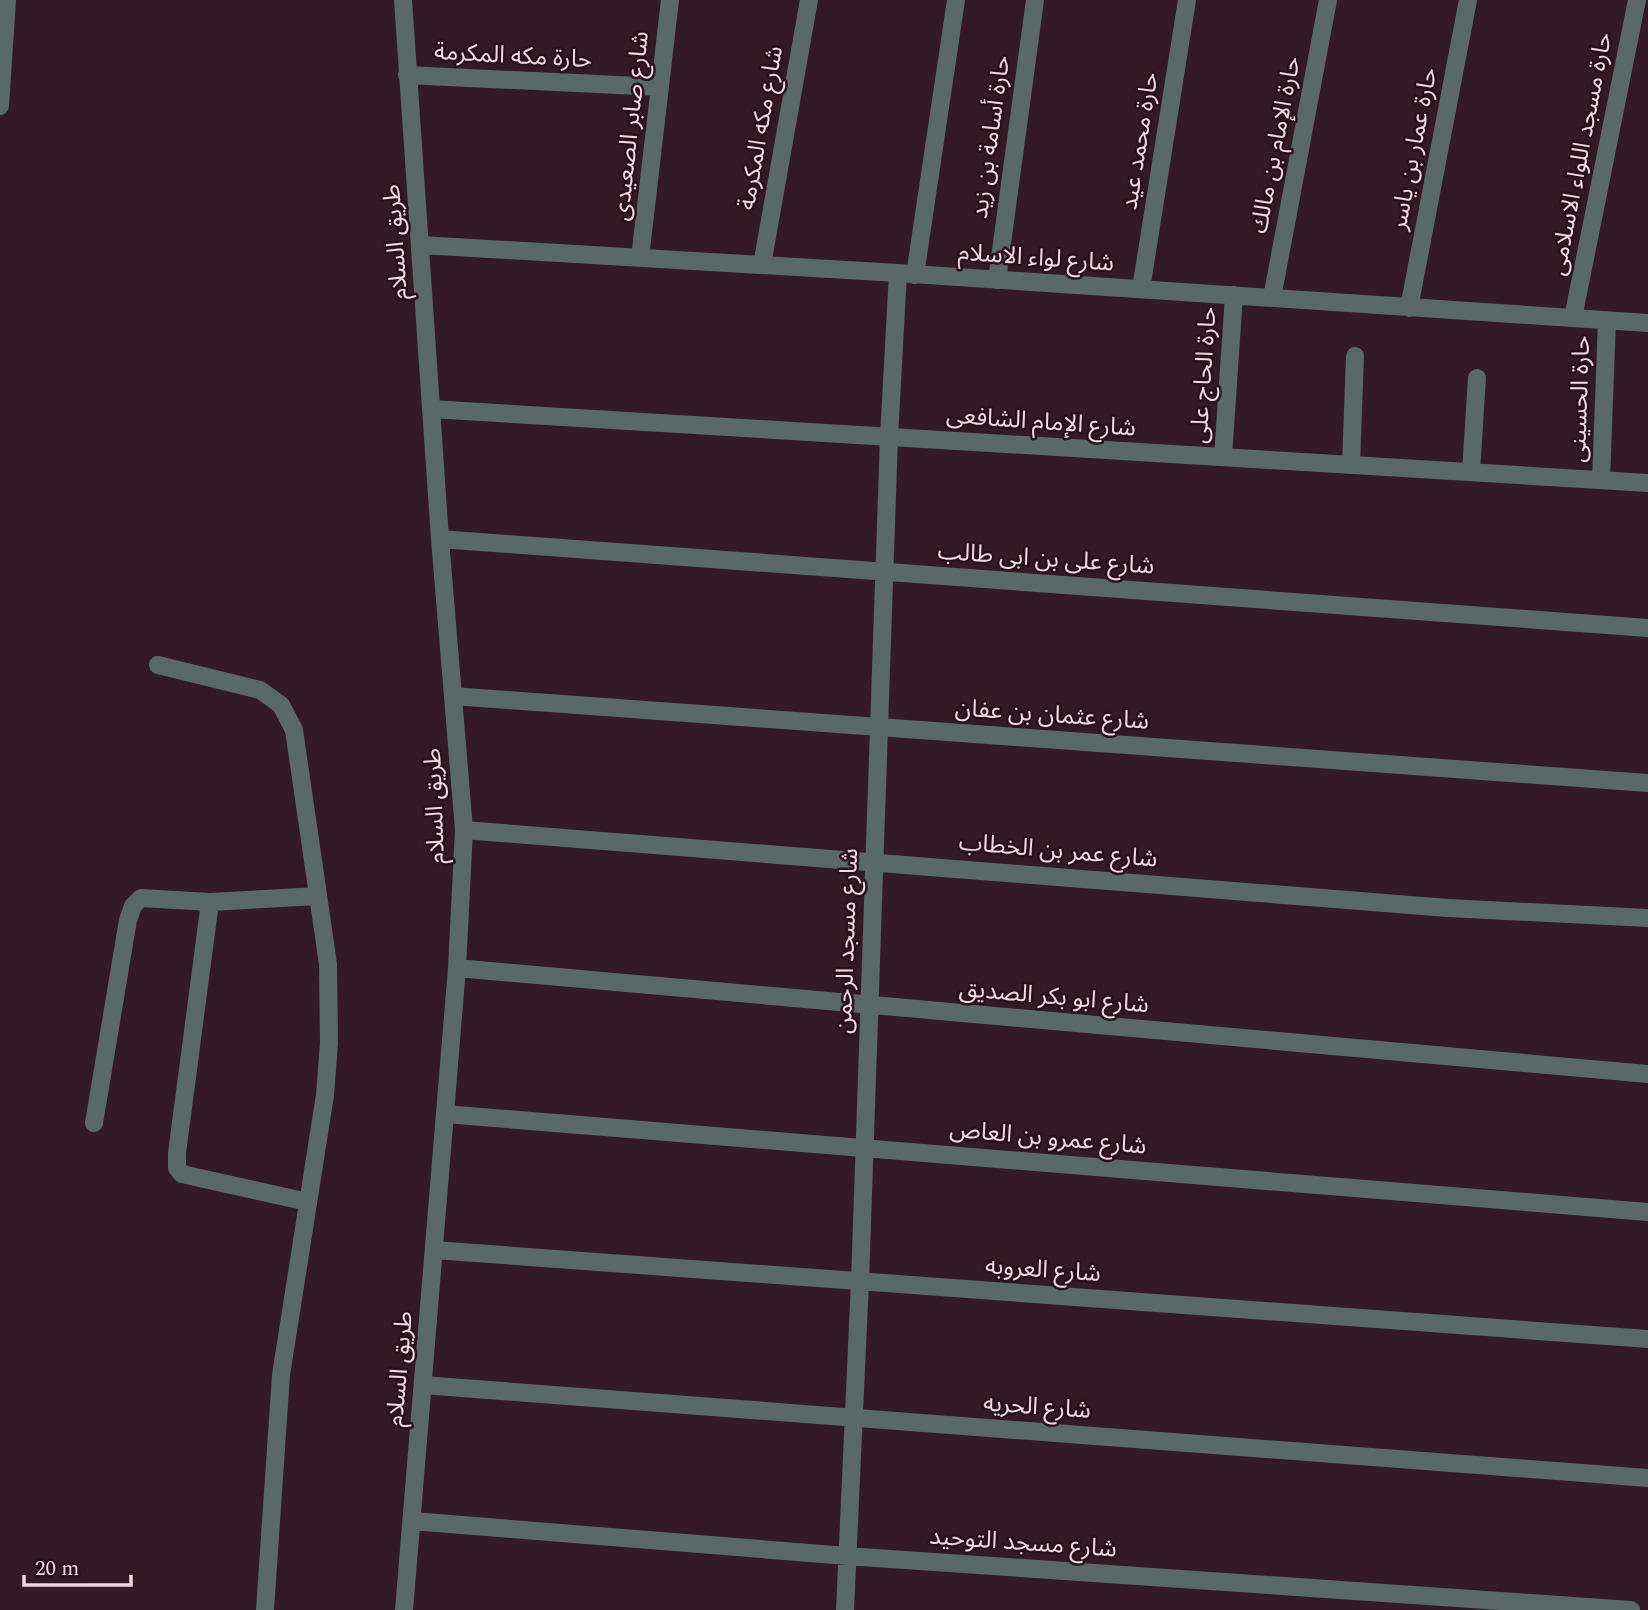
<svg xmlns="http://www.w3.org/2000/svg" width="1648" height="1610" font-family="Spectral,'Noto Sans Arabic',serif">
<rect width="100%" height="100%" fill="#341a25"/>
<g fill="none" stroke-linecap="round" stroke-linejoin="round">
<path stroke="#596967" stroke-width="18" d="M 158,665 L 260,690 L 281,705 L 294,730 L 328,964 L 329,1043 L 325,1095 L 281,1375 L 265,1610
M 94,1123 L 128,920 L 133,906 L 141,898 L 210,902
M 308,1202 L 182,1174 L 177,1168 L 177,1153 L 210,902 L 318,896"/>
<path stroke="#596967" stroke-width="18" d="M 403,0 L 440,539 L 464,830 L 457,968 L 404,1610
M 407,75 L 660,87
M 421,245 L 898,273 L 1648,323
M 640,258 L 670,0
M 762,265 L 809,0
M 915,275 L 956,0
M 997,280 L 1035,0
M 1141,289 L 1187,0
M 1272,298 L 1328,0
M 1409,308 L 1468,0
M 1573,318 L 1637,0
M 431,409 L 1648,483
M 1223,457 L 1234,295
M 1351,465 L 1355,356
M 1471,472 L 1477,378
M 1601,480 L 1607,320
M 440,539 L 1648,628
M 453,696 L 1648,783
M 464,830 L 1448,908 L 1648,918
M 457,968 L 1648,1074
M 445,1114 L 1648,1212
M 434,1250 L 1648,1339
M 423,1385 L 1648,1478
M 412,1521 L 847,1556 L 1631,1610
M 845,1610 L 860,1281 L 889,437 L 898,273"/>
<path stroke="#596967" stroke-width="18" d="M 0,106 L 7,0"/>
</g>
<g text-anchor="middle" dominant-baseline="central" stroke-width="5" stroke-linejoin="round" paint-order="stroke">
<g font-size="24" fill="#eddae1" stroke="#2a111b">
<text transform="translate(513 56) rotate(3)">حارة مكه المكرمة</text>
<text transform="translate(631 126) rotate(-84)">شارع صابر الصعيدى</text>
<text transform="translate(761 128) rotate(-80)">شارع مكه المكرمة</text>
<text transform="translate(991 137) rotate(-82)">حارة أسامة بن زيد</text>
<text transform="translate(1140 141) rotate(-81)">حارة محمد عيد</text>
<text transform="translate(1276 145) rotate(-79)">حارة الإمام بن مالك</text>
<text transform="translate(1414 149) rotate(-79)">حارة عمار بن ياسر</text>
<text transform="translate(1581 154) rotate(-79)">حارة مسجد اللواء الاسلامى</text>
<text transform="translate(396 242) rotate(-94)">طريق السلام</text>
<text transform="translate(1036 258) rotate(4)">شارع لواء الاسلام</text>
<text transform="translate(1204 375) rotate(-86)">حارة الحاج على</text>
<text transform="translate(1580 399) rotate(-88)">حارة الحسينى</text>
<text transform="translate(1041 422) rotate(4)">شارع الإمام الشافعى</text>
<text transform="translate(1046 559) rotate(4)">شارع على بن ابى طالب</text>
<text transform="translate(1052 715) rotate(4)">شارع عثمان بن عفان</text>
<text transform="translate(435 806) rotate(-92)">طريق السلام</text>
<text transform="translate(1058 851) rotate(5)">شارع عمر بن الخطاب</text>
<text transform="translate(847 941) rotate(-88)">شارع مسجد الرحمن</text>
<text transform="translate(1054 997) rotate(5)">شارع ابو بكر الصديق</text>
<text transform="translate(1048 1138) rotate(5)">شارع عمرو بن العاص</text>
<text transform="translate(1043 1270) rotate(4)">شارع العروبه</text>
<text transform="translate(400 1369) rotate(-85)">طريق السلام</text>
<text transform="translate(1037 1407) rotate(4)">شارع الحريه</text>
<text transform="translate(1023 1543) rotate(4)">شارع مسجد التوحيد</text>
</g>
</g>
<path d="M24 1575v10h107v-10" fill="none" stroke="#eddae1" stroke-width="3.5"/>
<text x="35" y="1575" font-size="21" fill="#eddae1" stroke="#2a111b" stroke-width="5" paint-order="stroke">20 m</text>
</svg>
